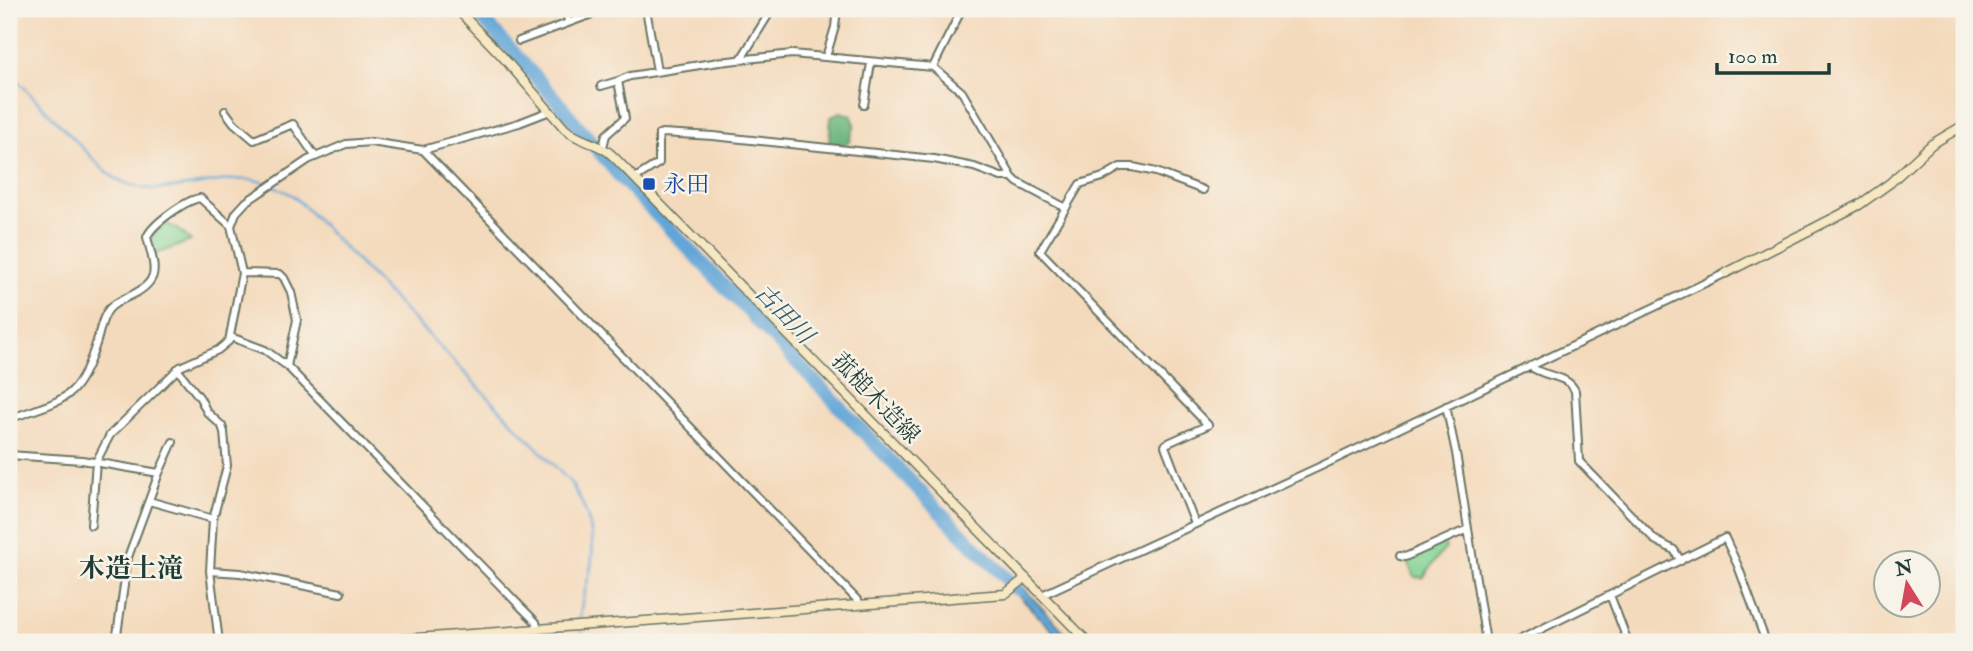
<svg xmlns="http://www.w3.org/2000/svg" width="1973" height="651" font-family="'IM FELL Double Pica','Noto Serif JP',serif">
<rect width="100%" height="100%" fill="#f7f3e8"/>
<filter id="ink" filterUnits="userSpaceOnUse"><feTurbulence type="fractalNoise" baseFrequency=".0143" numOctaves="2"/><feDisplacementMap in="SourceGraphic" scale="14" xChannelSelector="R" yChannelSelector="G"/><feConvolveMatrix kernelMatrix="1 2 1 2 8 2 1 2 1" color-interpolation-filters="sRGB"/></filter>
<filter id="wash" filterUnits="userSpaceOnUse"><feTurbulence type="fractalNoise" baseFrequency=".00686" numOctaves="4" result="noise"/><feDisplacementMap in="SourceGraphic" scale="28" xChannelSelector="R" yChannelSelector="G"/><feGaussianBlur stdDeviation="1.57" result="paint"/><feColorMatrix in="noise" values="0 0 0 0 0 0 0 0 0 0 0 0 0 0 0 0 0 1.4 0 .05"/><feComposite in="paint" operator="in"/></filter>
<g filter="url(#wash)">
<rect width="100%" height="100%" fill="#f4dabc"/>
<path fill="#82d393" stroke="#508864" stroke-width="2" d="M 165,223 L 178,229 L 191,241 L 156,254 L 150,238 Z
M 1443,542 L 1446,548 C 1437,557 1430,567 1423,578 L 1415,577 L 1406,560 Z"/>
<path fill="#69b57d" stroke="#447958" stroke-width="2" d="M 840,112 L 851,115 L 855,124 L 849,142 L 845,145 L 829,142 L 831,117 Z"/>
<path fill="#62a6d7" stroke="#407286" stroke-width="2" d="M 1008,572 L 1074,642 L 1063,642 L 1002,578 Z"/>
<g fill="none" stroke-linecap="round" stroke-linejoin="round">
<path stroke="#62a6d7" stroke-width="2.5" d="M 9,72 L 103,169 C 152,213 210,169 264,182
M 274,186 L 292,195 L 303,205 L 570,482 C 587,507 596,536 591,566 C 588,584 580,601 580,620
M 581,631 L 583,642"/>
<path stroke="#62a6d7" stroke-width="14" d="M 474,9 L 557,101 L 622,179 L 937,509 L 1017,589"/>
</g>
</g>
<g filter="url(#ink)">
<g fill="none" stroke-linecap="round" stroke-linejoin="round">
<g stroke="#6a7464" stroke-width="10">
<path id="street" d="M 565,9 L 568,21
M 646,9 L 657,71
M 519,41 L 606,9
M 826,57 L 835,27 L 837,9
M 741,59 L 772,9
M 933,67 L 962,9
M 601,86 L 618,81
M 864,105 L 871,63
M 225,111 L 234,123 L 254,140 L 293,124 L 315,156
M 603,147 L 606,135 L 625,118 L 618,81 L 630,76 L 719,62 L 792,54 L 933,67 L 962,92 L 1012,177 L 1017,182 L 1066,208
M 423,150 L 862,605
M 635,178 L 659,163 L 659,134 L 662,133 L 713,136 L 934,159 L 974,167 L 1001,177 L 1012,177
M 242,273 L 280,274 L 284,278 L 291,292 L 297,320 L 287,366
M 231,337 L 265,350 L 287,366 L 522,608 L 536,622 L 538,630
M 1530,366 C 1544,378 1568,374 1575,391 L 1579,461 L 1655,540 L 1674,550 L 1681,561
M 177,369 L 200,398 L 207,412 L 222,426 L 224,432 L 227,466 L 213,519 L 210,571 L 219,642
M 1446,406 L 1456,453 L 1486,642
M 9,419 C 63,399 77,403 96,344 C 100,333 101,318 109,309 C 115,302 124,299 132,295 C 164,279 153,264 147,237 C 152,224 186,200 200,198 L 231,226
M 9,455 L 82,460 L 159,473
M 149,501 L 213,519
M 1195,524 L 1165,446 L 1166,444 L 1208,425 L 1040,251 L 1080,184 L 1103,177 L 1120,167 L 1133,167 L 1156,172 L 1203,190
M 91,525 L 96,462 L 110,435 L 180,367 L 218,350 L 229,341 L 242,273 L 231,226 L 236,213 L 246,202 L 308,160 L 346,144 L 371,142 L 423,150 L 519,123 L 550,111
M 1400,556 L 1405,557 L 1468,529
M 210,571 L 240,573 L 341,593
M 1042,595 L 1319,467 L 1726,273
M 1610,595 L 1628,642
M 116,642 L 128,557 L 159,473 L 173,442
M 1515,642 L 1725,538 L 1738,566 L 1766,642"/>
</g>
<g stroke="#6a7464" stroke-width="11">
<path id="secondary" d="M 457,9 L 502,56 L 565,129 C 580,143 600,142 614,157 L 1088,642
M 1726,273 L 1859,205 L 1890,183 L 1932,144 L 1964,125
M 363,642 L 1005,594 L 1026,578"/>
</g>
<use href="#street" stroke="#fff" stroke-width="6"/>
<use href="#secondary" stroke="#f7e8c3" stroke-width="8"/>
</g>
</g>
<rect fill="#1a4fb4" stroke="#f7f3e8" stroke-width="2.5" x="642" y="177" width="14" height="14" rx="3.5"/>
<g text-anchor="middle" dominant-baseline="central" stroke-width="5" stroke-linejoin="round" paint-order="stroke">
<g font-size="23" fill="#164399" stroke="#f7f3e8" text-anchor="start">
<text x="663" y="184">永田</text>
</g>
<g font-size="23" fill="#1f3d34" stroke="#f7f3e8">
<text transform="translate(876 398) rotate(46)">菰槌木造線</text>
</g>
<g font-size="24" font-style="italic" fill="#335c65" stroke="#f7f3e8">
<text transform="translate(784 314) rotate(46)">古田川</text>
</g>
<g font-size="26" font-weight="bold" fill="#1f3d34" stroke="#f7f3e8">
<text x="131" y="569">木造土滝</text>
</g>
</g>
<rect width="1973" height="651" fill="none" stroke="#f7f3e8" stroke-width="35"/>
<g transform="translate(1907 584) rotate(349)"><circle r="33" fill="#f7f3e8" stroke="#a1aaa0" stroke-width="2"/>
<path d="M0-5L12 26L0 18L-12 26Z" fill="#d1495b"/>
<text y="-10" font-size="19" font-weight="bold" text-anchor="middle" fill="#1f3d34">N</text>
</g>
<path d="M1717 63v10h112v-10" fill="none" stroke="#1f3d34" stroke-width="3.5"/>
<text x="1728" y="63" font-size="21" fill="#1f3d34" stroke="#f7f3e8" stroke-width="5" paint-order="stroke">100 m</text>
</svg>
